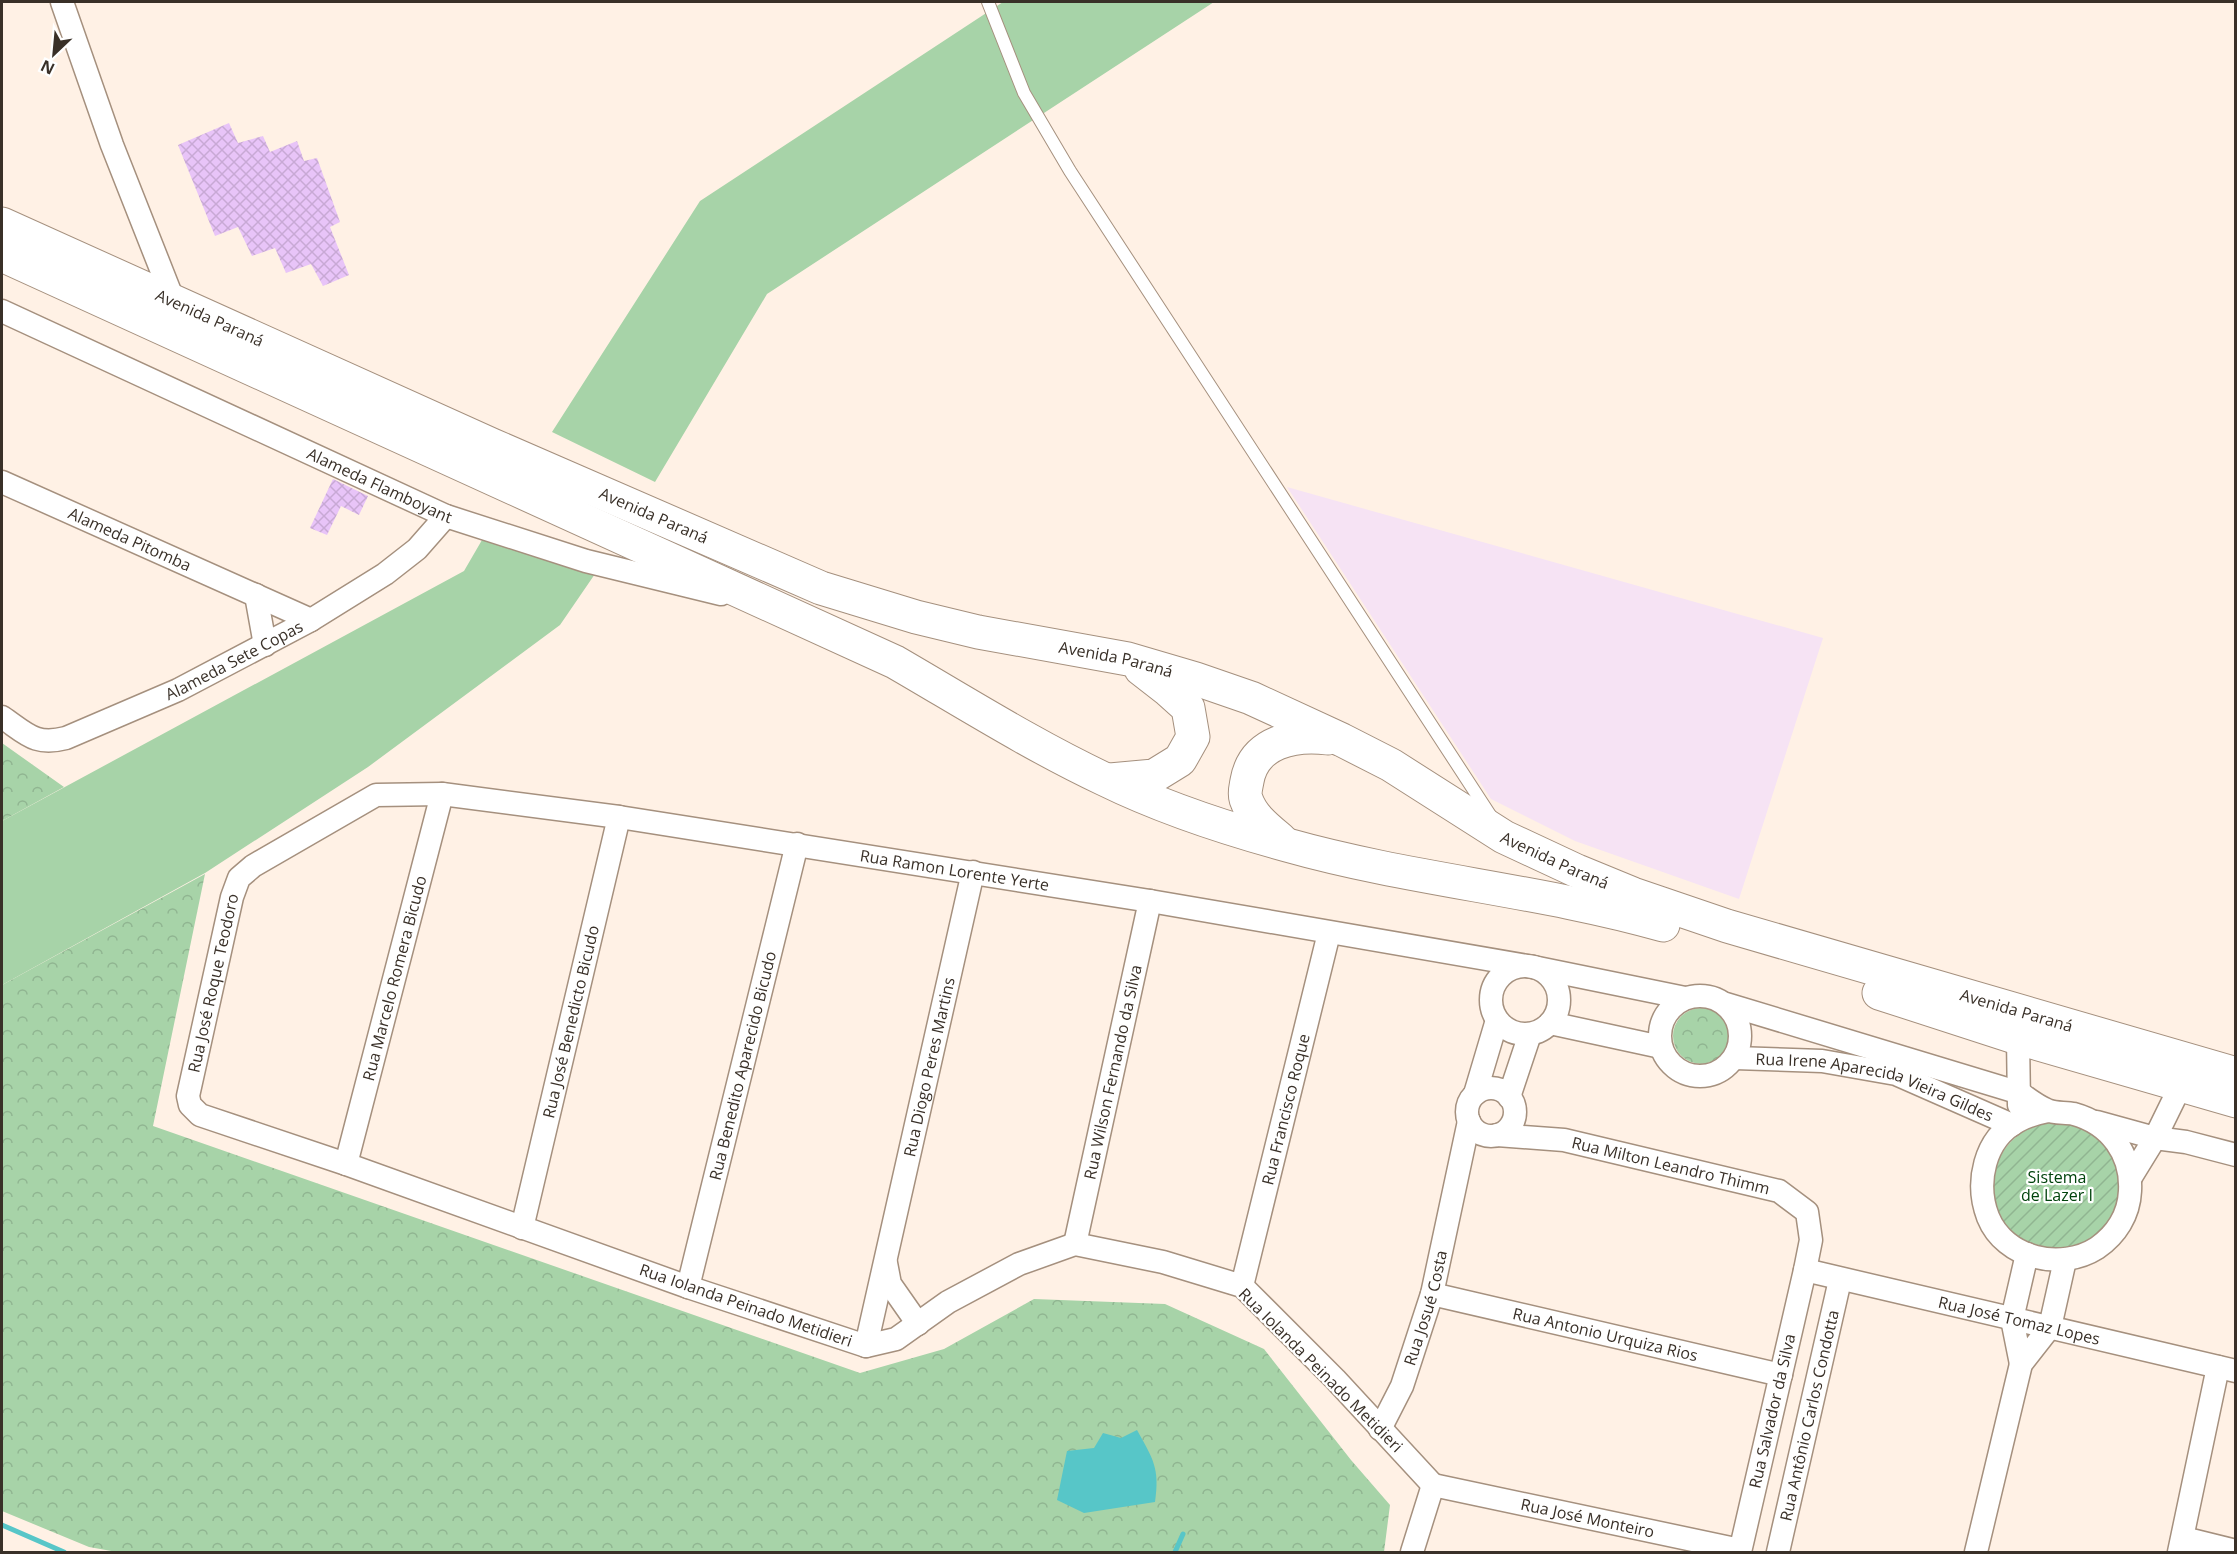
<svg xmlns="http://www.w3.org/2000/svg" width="2237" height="1554" font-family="'Open Sans',sans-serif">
<defs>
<pattern id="forest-crowns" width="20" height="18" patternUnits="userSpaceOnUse" patternTransform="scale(1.5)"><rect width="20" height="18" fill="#a7d3a8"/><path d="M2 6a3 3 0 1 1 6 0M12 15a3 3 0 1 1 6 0" fill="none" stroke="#90b591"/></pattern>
<pattern id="garden-furrows" width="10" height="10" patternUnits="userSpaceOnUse" patternTransform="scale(1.5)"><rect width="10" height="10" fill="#a7d3a8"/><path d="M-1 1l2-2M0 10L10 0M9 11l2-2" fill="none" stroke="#90b591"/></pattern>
<pattern id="building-cross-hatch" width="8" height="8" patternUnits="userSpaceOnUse" patternTransform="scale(1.5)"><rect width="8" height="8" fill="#e8c4f8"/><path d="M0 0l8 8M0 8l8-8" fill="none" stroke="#c8a9d5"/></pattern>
</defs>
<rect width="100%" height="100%" fill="#fff1e5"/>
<path fill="#f6e3f4" d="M 1287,487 L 1823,638 L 1739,899 L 1575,841 L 1491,799 Z"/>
<path fill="#a7d3a8" d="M 1003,2 L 1214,2 L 767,294 L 655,482 L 552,432 L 700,201 Z
M 482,540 L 597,571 L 560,625 L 368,767 L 205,873 L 2,985 L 2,821 L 464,571 Z"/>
<path fill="url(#forest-crowns)" d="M 2,743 L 64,787 L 2,821 Z
M 205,874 L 153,1126 L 860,1373 L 944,1349 L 1034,1299 L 1165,1304 L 1264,1349 L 1351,1460 L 1390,1505 L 1384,1552 L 117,1552 L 89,1547 L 2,1511 L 2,985 Z
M1673 1036a28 28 0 1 1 56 0a28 28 0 1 1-56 0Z"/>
<path fill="url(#garden-furrows)" d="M1993 1186a64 64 0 1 1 128 0a64 64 0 1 1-128 0Z"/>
<path fill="#57c6c8" d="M 1137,1430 C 1153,1459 1160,1468 1155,1502 L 1084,1513 L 1057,1500 L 1067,1451 L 1094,1448 L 1103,1433 L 1121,1438 Z"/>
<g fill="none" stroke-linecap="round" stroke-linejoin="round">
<path stroke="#57c6c8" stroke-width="5" d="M 2,1525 L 64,1552
M 1175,1552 L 1183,1534"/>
</g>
<path fill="url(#building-cross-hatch)" d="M 229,123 L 238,143 L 263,136 L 270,152 L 297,141 L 304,161 L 317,158 L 340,222 L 330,227 L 349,275 L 323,286 L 311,264 L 286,273 L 275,248 L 252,256 L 238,227 L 215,236 L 178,145 Z
M 333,479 L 368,496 L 359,515 L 341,506 L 327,535 L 310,528 Z"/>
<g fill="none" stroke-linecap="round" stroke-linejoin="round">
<g stroke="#a5907e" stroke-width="14">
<path id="lane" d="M 988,2 L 1024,93 L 1070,171 L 1492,818"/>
</g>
<g stroke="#a5907e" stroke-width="25">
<g id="street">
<path d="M 62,2 L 112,145 L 174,302"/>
<path id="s1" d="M 2,311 L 446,516 L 586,561 L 721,594"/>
<path id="s2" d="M 2,482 L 311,620"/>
<path d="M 256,595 L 265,645"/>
<path id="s3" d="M 2,717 C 27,734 35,746 66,738 L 178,690 L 311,620 L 385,574 L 417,549 L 446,516"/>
<circle cx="1525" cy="1000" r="34"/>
<circle cx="1700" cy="1036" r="40"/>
<path d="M 1726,1004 L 2020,1093 C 2028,1099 2037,1106 2047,1110 C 2055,1114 2065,1112 2074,1114 C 2110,1124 2132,1154 2130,1191 C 2129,1215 2116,1235 2097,1248 C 2061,1271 2005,1259 1988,1217 C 1975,1183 1984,1139 2018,1121 C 2027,1116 2038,1113 2048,1111"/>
<path d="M 1550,1023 L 1661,1047"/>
<path d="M 2018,1038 L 2019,1105"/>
<path id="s4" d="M 1735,1058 L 1822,1061 L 1896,1074 L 2012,1125"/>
<circle cx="1491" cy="1112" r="24"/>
<path d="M 1475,1094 L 1497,1020"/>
<path d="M 1509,1097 L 1530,1034"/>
<path d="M 2097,1122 L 2155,1138 L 2186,1142 L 2236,1155"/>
<path id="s5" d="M 1497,1135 L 1564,1140 L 1779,1191 L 1807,1212 L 1811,1240 L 1805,1270 L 1740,1552"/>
<path id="s6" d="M 346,1164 L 442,794"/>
<path d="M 2131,1177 L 2155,1138 L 2181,1085"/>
<path id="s7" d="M 522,1228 L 619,817"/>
<path id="s8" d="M 1075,1244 L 1150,901"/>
<path d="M 886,1263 L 890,1284 L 918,1324"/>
<path id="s9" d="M 1805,1270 L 2236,1371"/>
<path id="s10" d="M 1242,1286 L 1329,933"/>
<path id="s11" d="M 688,1287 L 797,844"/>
<path id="s12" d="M 1432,1294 L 1781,1375"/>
<path id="s13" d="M 866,1346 L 973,872"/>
<path d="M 2021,1364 L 2012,1319 L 2027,1254"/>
<path id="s14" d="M 1380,1429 L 1402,1386 L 1432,1294 L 1469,1121"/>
<path id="s15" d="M 1433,1485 L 1335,1379 L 1242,1286 L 1163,1262 L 1075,1244 L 1019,1264 L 948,1302 L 896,1339 L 866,1346 L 688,1287 L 346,1164 L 200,1115 L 190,1105 L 188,1096 L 232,897 L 239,878 L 253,866 L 376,795 L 442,794 L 619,817 L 1150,901 L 1533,967 L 1685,998"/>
<path id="s16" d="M 1433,1485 L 1740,1550"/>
<path d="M 2183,1538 L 2236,1551"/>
<path d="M 1412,1552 L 1433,1485"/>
<path id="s17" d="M 1778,1552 L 1840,1280"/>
<path d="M 1976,1552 L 2021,1364 L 2050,1327 L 2065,1260"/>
<path d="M 2179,1552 L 2218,1367"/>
</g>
</g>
<g stroke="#a5907e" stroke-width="35">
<g id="primary">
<path id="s18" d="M 2,224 L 492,445 L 821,588 L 916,617 L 978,632 L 1128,659 L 1196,679 L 1251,698 L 1342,740 L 1391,765 L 1504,837 L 1577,871 L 1633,894 L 1727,926 L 2236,1074"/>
<path d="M 2,255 L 895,662 C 964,702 1032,745 1104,779 C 1159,806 1228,829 1287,845 C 1411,880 1540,890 1663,925"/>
<path d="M 1110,780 L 1154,776 L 1180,760 L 1193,737 L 1188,708 L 1168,690 L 1141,669"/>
<path d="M 1281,840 C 1267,828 1252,817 1246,799 C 1244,793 1246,787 1247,781 C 1254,741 1295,734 1328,738"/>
<path d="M 1879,993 L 2018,1038 L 2236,1101"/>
</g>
</g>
<use href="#lane" stroke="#fff" stroke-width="12"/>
<use href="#street" stroke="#fff" stroke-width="22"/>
<use href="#primary" stroke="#fff" stroke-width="33"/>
</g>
<g text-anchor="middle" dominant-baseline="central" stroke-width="4.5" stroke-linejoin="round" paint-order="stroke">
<g font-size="16" fill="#393028" stroke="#fff">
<text stroke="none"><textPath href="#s18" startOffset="228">Avenida Paraná</textPath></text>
<text stroke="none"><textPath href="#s1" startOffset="416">Alameda Flamboyant</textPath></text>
<text stroke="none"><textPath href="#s18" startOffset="714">Avenida Paraná</textPath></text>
<text stroke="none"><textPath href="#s2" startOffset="140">Alameda Pitomba</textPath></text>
<text stroke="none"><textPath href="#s3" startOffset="256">Alameda Sete Copas</textPath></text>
<text stroke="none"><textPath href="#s18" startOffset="1200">Avenida Paraná</textPath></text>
<text stroke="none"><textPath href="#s18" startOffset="1686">Avenida Paraná</textPath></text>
<text stroke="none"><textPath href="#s15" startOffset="2380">Rua Ramon Lorente Yerte</textPath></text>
<text stroke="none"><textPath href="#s6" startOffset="192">Rua Marcelo Romera Bicudo</textPath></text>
<text stroke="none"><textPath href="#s15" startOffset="1527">Rua José Roque Teodoro</textPath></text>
<text stroke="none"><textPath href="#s18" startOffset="2172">Avenida Paraná</textPath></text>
<text stroke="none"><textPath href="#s7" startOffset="212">Rua José Benedicto Bicudo</textPath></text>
<text stroke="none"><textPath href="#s11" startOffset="228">Rua Benedito Aparecido Bicudo</textPath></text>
<text stroke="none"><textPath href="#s13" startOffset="286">Rua Diogo Peres Martins</textPath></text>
<text stroke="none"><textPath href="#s8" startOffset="176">Rua Wilson Fernando da Silva</textPath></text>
<text stroke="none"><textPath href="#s4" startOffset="144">Rua Irene Aparecida Vieira Gildes</textPath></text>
<text stroke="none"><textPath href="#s10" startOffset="182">Rua Francisco Roque</textPath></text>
<text stroke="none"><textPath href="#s5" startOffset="177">Rua Milton Leandro Thimm</textPath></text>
<text transform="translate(746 1305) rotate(19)">Rua Iolanda Peinado Metidieri</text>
<text stroke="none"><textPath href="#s14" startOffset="130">Rua Josué Costa</textPath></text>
<text stroke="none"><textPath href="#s9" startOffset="220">Rua José Tomaz Lopes</textPath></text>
<text stroke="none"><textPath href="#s12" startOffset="178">Rua Antonio Urquiza Rios</textPath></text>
<text transform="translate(1321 1370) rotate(45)">Rua Iolanda Peinado Metidieri</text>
<text transform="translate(1772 1411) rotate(-77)">Rua Salvador da Silva</text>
<text stroke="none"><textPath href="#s17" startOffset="140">Rua Antônio Carlos Condotta</textPath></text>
<text stroke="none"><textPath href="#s16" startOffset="158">Rua José Monteiro</textPath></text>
</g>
<g font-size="16" fill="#00430c" stroke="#fff">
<text x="2057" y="1177">Sistema<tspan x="2057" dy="18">de Lazer I</tspan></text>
</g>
</g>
<rect width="2237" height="1554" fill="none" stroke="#393028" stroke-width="6"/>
<g transform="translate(54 54) rotate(206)" stroke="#ffffff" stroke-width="4.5" paint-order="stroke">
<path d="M0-4.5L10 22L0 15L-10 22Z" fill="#393028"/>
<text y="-9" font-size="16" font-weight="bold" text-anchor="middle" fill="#393028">N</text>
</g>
</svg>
